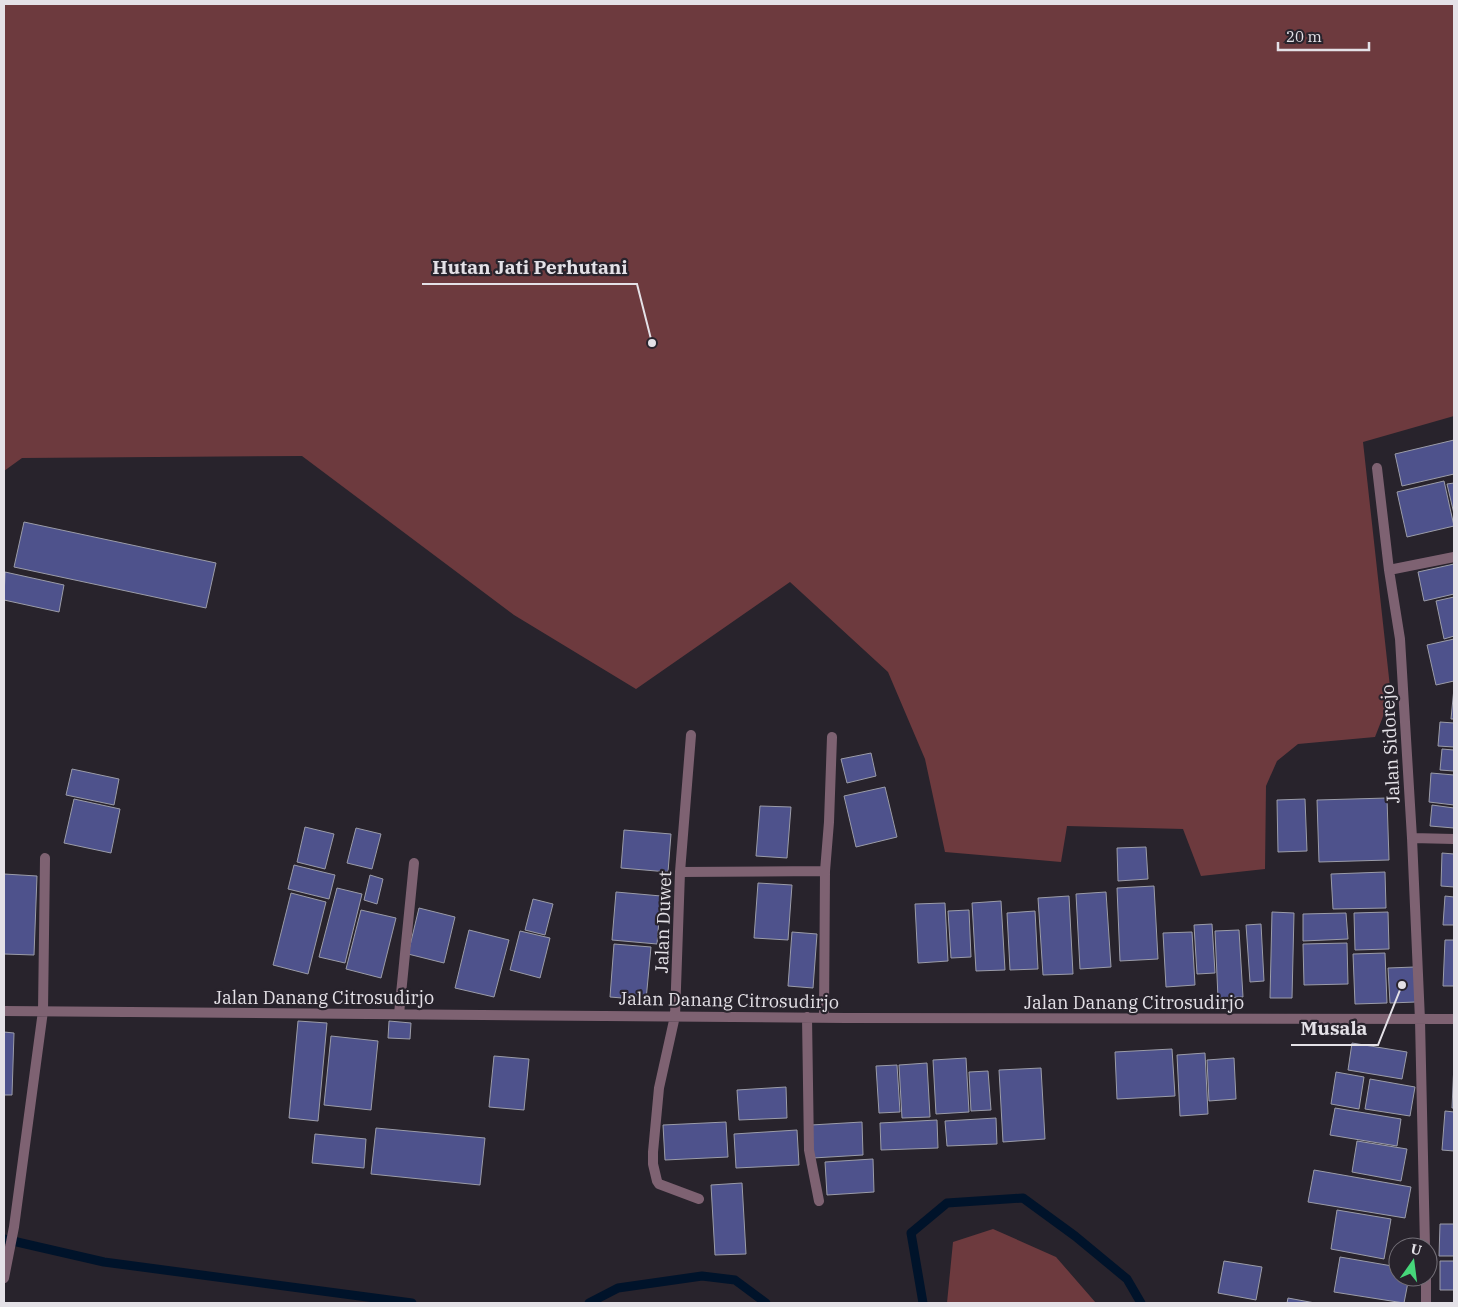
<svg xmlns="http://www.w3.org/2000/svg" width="1458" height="1307" font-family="'IBM Plex Serif',serif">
<rect width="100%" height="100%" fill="#28232c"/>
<path fill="#6d3a3e" d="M 4,4 L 1454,4 L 1454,416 L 1363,442 L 1391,696 L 1375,737 L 1298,744 L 1277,761 L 1266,786 L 1265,869 L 1201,876 L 1183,829 L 1067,826 L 1061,862 L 945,852 L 925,759 L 888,672 L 790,582 L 636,689 L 514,615 L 302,456 L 22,458 L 4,471 Z
M 993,1229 L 1056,1257 L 1096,1303 L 947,1303 L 953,1242 Z"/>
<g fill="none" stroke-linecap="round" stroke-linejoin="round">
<path stroke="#00132a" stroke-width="9" d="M 4,1239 L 104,1262 L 412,1303
M 589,1303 L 618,1288 L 702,1276 L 735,1280 L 766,1303
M 923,1303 L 911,1233 L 947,1203 L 1023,1198 L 1075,1236 L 1127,1279 L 1141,1303"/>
</g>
<path fill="#4e528c" stroke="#9b9ca8" d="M 1454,440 L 1454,474 L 1402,486 L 1395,454 Z
M 1444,481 L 1454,526 L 1407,537 L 1397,492 Z
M 1454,483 L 1454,514 L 1447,484 Z
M 24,522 L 216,563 L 206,608 L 14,567 Z
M 1454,564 L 1454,594 L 1424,601 L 1418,572 Z
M 5,572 L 64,585 L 59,612 L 4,600 Z
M 1454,597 L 1454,636 L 1444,639 L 1436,601 Z
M 1454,639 L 1454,681 L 1436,685 L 1427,645 Z
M 1454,688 L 1454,719 L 1451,719 Z
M 1440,722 L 1454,723 L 1454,747 L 1438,746 Z
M 1442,749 L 1454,750 L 1454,771 L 1440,770 Z
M 871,753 L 876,776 L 847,783 L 841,759 Z
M 72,769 L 119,779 L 114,805 L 66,795 Z
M 1431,773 L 1454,775 L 1454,805 L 1429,802 Z
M 885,787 L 897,837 L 856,847 L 844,796 Z
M 1387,798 L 1389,860 L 1319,862 L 1317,800 Z
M 74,799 L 120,809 L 111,853 L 64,843 Z
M 1305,799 L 1307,851 L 1278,852 L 1277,800 Z
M 1432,805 L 1454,808 L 1454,828 L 1430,826 Z
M 760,806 L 791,807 L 787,858 L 756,856 Z
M 305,827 L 334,834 L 325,869 L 297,862 Z
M 356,828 L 381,834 L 372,869 L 347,863 Z
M 624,830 L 671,834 L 668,872 L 621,868 Z
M 1146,847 L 1148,879 L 1118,881 L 1117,848 Z
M 1442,853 L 1454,854 L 1454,887 L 1441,886 Z
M 294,865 L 335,875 L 329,899 L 288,889 Z
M 1385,872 L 1386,908 L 1333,909 L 1331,874 Z
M 4,874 L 37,876 L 34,955 L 4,954 Z
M 370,875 L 383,879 L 377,904 L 364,900 Z
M 758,883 L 792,885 L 788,940 L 754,938 Z
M 1154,886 L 1158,959 L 1120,961 L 1117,888 Z
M 337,888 L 362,894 L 345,963 L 319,957 Z
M 616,892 L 661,896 L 657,944 L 612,940 Z
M 1106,892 L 1111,967 L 1080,969 L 1076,894 Z
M 291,893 L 326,902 L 308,974 L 273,965 Z
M 1069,896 L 1073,974 L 1043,975 L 1038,898 Z
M 1445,896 L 1454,897 L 1454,925 L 1443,925 Z
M 533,899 L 553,904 L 545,935 L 525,930 Z
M 1001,901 L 1005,970 L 976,971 L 972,903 Z
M 945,903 L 948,961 L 918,963 L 915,904 Z
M 419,908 L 455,917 L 444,963 L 408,954 Z
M 361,910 L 396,918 L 381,978 L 346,969 Z
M 969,910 L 971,957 L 951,958 L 948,911 Z
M 1035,911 L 1038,969 L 1010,970 L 1007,913 Z
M 1272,912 L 1294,913 L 1292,998 L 1270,998 Z
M 1388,912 L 1389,949 L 1355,950 L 1354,913 Z
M 1346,913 L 1348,939 L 1303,941 L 1303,914 Z
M 1212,924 L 1215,973 L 1197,974 L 1194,925 Z
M 1261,924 L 1264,981 L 1250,982 L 1246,925 Z
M 469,930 L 509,940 L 494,997 L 455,988 Z
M 1239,930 L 1243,997 L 1218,998 L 1215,931 Z
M 520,931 L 550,938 L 540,978 L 510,970 Z
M 792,932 L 817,934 L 813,988 L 788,986 Z
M 1192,932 L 1195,985 L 1166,987 L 1163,933 Z
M 1445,940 L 1454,940 L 1454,986 L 1443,986 Z
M 1347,943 L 1348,984 L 1304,985 L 1303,944 Z
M 614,944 L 651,947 L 646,1000 L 610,997 Z
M 1385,953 L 1387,1003 L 1355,1004 L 1353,954 Z
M 1415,967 L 1416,1002 L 1390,1003 L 1388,968 Z
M 298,1021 L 327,1023 L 318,1121 L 289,1118 Z
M 389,1021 L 411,1023 L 410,1039 L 388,1038 Z
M 4,1032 L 14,1033 L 12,1095 L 4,1095 Z
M 331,1036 L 378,1041 L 371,1110 L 324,1105 Z
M 1352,1043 L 1407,1052 L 1402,1079 L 1348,1070 Z
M 1172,1049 L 1175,1096 L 1117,1099 L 1115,1052 Z
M 1205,1053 L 1208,1114 L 1180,1116 L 1177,1055 Z
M 494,1056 L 529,1059 L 524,1110 L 489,1107 Z
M 966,1058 L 969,1112 L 936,1114 L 933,1060 Z
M 1234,1058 L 1236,1099 L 1209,1101 L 1207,1060 Z
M 927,1063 L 930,1117 L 902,1118 L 899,1065 Z
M 1454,1063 L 1454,1108 L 1452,1108 Z
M 897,1065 L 900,1112 L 879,1113 L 876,1066 Z
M 1041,1068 L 1045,1139 L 1003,1142 L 999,1070 Z
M 988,1071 L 991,1110 L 971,1111 L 969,1072 Z
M 1336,1072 L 1364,1077 L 1359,1109 L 1331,1104 Z
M 1370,1079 L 1415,1087 L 1410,1116 L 1365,1109 Z
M 786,1087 L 787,1118 L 739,1120 L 737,1090 Z
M 1335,1108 L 1401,1119 L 1397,1146 L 1330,1135 Z
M 1445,1111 L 1454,1112 L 1454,1151 L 1442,1150 Z
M 996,1118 L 997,1144 L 947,1146 L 945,1121 Z
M 937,1120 L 938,1148 L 881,1150 L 880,1123 Z
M 726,1122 L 728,1157 L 665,1160 L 663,1125 Z
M 862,1122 L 863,1155 L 813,1158 L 811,1125 Z
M 376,1128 L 485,1138 L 480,1185 L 371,1174 Z
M 797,1130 L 799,1165 L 736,1168 L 734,1134 Z
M 315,1134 L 366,1139 L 364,1168 L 312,1163 Z
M 1357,1141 L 1407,1149 L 1401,1181 L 1352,1172 Z
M 873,1159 L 874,1192 L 827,1195 L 825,1162 Z
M 1314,1170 L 1411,1187 L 1405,1218 L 1308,1202 Z
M 742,1183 L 746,1254 L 715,1255 L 711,1185 Z
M 1337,1210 L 1391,1219 L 1384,1259 L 1331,1249 Z
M 1440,1224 L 1454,1224 L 1454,1256 L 1439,1256 Z
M 1340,1257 L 1398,1267 L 1398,1277 L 1409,1277 L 1404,1303 L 1334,1292 Z
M 1224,1261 L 1262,1267 L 1256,1300 L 1218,1293 Z
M 1440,1261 L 1454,1261 L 1454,1290 L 1440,1290 Z
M 1288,1298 L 1315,1303 L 1287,1303 Z"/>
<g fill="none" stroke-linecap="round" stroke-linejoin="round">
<path stroke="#7e6272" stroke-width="10" d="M 1377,468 L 1389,570 L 1400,639 L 1412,838 L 1420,1020 L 1425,1247
M 1389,570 L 1454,557
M 691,735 L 680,872 L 675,1016 L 659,1088 L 653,1152 L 653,1164 L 657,1181 L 659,1184 L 699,1199
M 1412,838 L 1454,839
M 680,872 L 825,871
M 4,1011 L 846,1018 L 1454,1019
M 399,1014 L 414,863
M 807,1017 L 809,1150 L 819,1201
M 824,1017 L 825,871 L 829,822 L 832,737
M 1426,1277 L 1426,1303
M 4,1278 L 14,1227 L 43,1011 L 45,858"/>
</g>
<g text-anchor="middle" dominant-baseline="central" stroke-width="4.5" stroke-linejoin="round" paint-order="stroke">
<g font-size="18" fill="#e4e1e7" stroke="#28232c">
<text transform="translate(1390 744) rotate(-93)">Jalan Sidorejo</text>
<text transform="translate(663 922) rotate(-88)">Jalan Duwet</text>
<text x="324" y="997">Jalan Danang Citrosudirjo</text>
<text transform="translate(729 1000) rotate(1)">Jalan Danang Citrosudirjo</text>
<text x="1134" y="1002">Jalan Danang Citrosudirjo</text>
</g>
</g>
<path fill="none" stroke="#e4e1e7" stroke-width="2" d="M652 343L637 284H422M1402 985L1378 1045H1291"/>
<g fill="#e4e1e7" stroke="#28232c" stroke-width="2">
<circle cx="652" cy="343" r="5"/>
<circle cx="1402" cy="985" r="5"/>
</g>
<g font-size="19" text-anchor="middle" font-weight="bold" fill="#e4e1e7" stroke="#28232c" stroke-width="4.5" stroke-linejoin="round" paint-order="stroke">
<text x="530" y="274">Hutan Jati Perhutani</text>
<text x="1334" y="1035">Musala</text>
</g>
<rect width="1458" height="1307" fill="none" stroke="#e4e1e7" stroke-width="10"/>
<g transform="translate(1413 1262) rotate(14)"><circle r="24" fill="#28232c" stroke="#736f77"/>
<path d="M0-4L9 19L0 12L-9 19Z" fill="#46d77a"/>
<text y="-8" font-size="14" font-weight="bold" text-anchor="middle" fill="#e4e1e7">U</text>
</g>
<path d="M1278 42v8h91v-8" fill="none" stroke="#e4e1e7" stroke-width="2.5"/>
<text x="1286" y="42" font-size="15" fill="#e4e1e7" stroke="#28232c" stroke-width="4" paint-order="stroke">20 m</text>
</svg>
